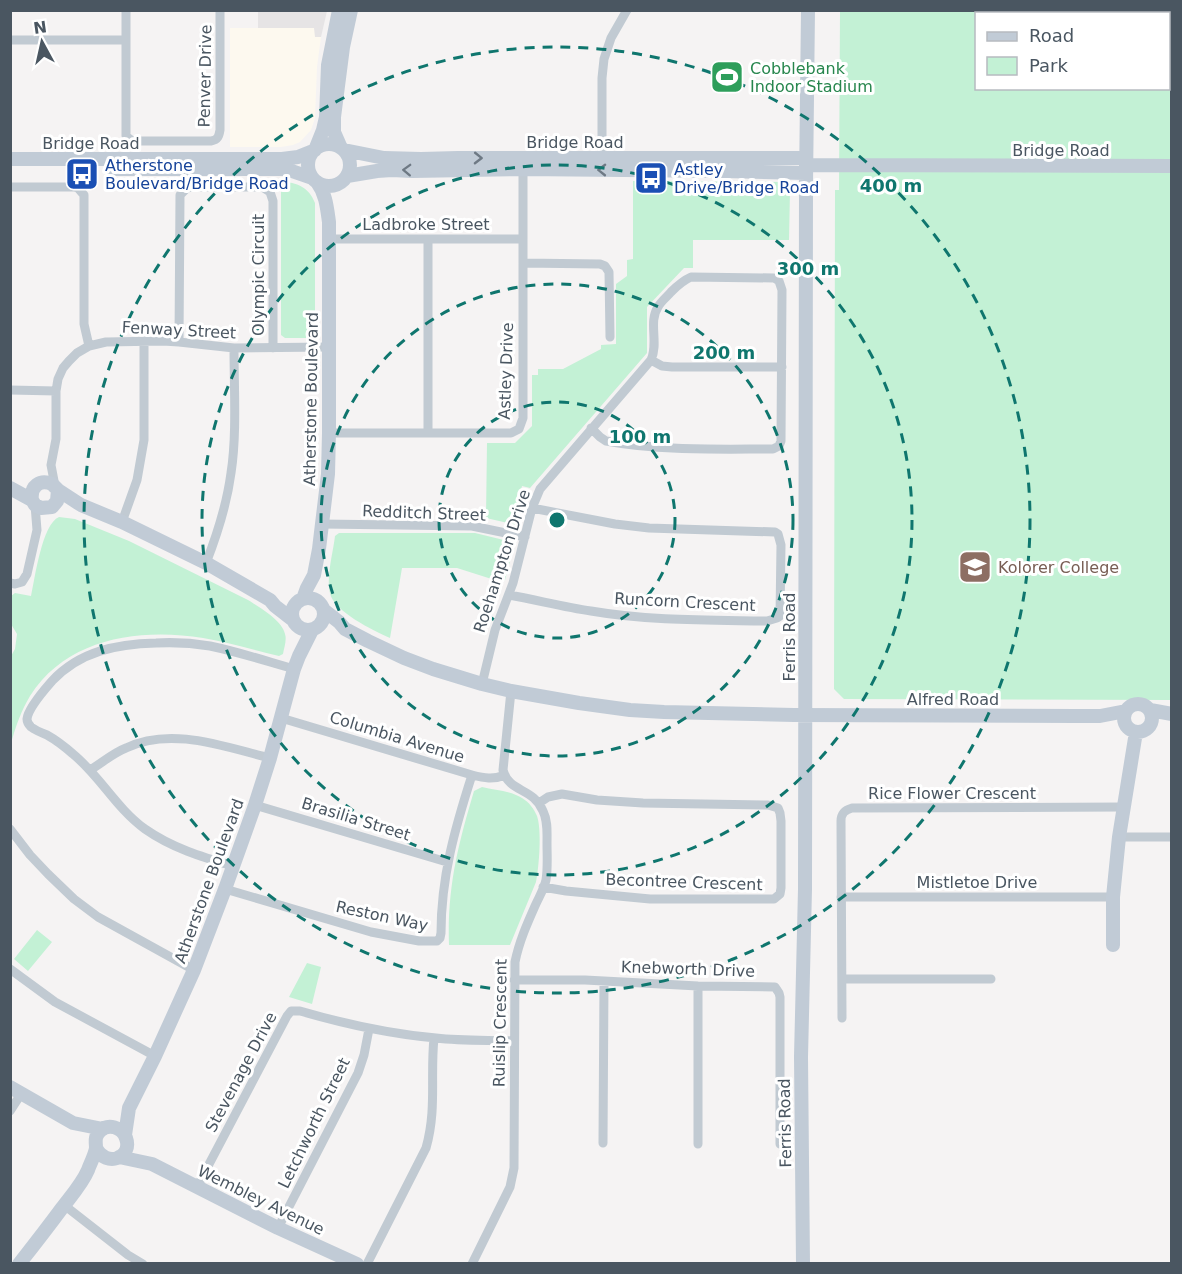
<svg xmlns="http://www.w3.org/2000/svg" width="1182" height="1274" font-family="'DejaVu Sans',sans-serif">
<rect width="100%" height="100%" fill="#f5f3f3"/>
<path fill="#fdf9ef" d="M 230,28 L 315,28 L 315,37 L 321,37 L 317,67 L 315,118 L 311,130 L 300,142 L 293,145 L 281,147 L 230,147 Z"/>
<path fill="#e6e4e5" d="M 258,11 L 258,10 L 327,11 L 321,37 L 315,37 L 314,28 L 258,28 Z"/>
<path fill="#c3f1d5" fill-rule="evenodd" d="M 840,11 L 1171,11 L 1171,700 L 844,699 L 834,689 L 835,190 L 839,190 ZM 976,14 L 1168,14 L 1168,88 L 976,88 Z
M 281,181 C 297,183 309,187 315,203 L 315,335 L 311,338 L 285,338 L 281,335 Z
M 633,181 L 782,182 L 790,191 L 789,240 L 693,240 L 693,268 L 684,268 L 647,307 L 647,353 L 530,488 L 522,486 L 520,494 L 528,496 L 521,523 L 516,525 L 486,518 L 487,443 L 515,443 L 532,426 L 532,375 L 538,375 L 538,369 L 563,369 L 601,349 L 601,345 L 616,344 L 616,284 L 627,276 L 627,260 L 633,259 Z
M 59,517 L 75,519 L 129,541 L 248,600 C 259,607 282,620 285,634 C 287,640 284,648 283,654 L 279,656 C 253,650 228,642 203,638 C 139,628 67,638 30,696 C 21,711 16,726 11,743 L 11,656 L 15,649 L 17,634 L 11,624 L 11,596 L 15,593 L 31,596 C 35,578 42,524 59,517 Z
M 339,533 L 475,533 L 512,542 L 514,546 L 505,580 L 501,582 L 457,568 L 402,568 L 390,638 C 374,631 333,611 330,593 C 326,577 333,553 335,536 Z
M 482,787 C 495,790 511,791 522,798 C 529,802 534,809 537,816 C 542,830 539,867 536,882 L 510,945 L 449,945 C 447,888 458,845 474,791 Z
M 37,930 L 52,942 L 28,971 L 14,959 Z
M 307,963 L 321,967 L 312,1004 L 289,997 Z"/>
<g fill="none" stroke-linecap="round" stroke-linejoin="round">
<path stroke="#c1cad2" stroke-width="9" d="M 126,10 L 126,136 L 131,140 L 135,141 L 211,141 C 218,140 219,136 220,130 L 220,10
M 10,40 L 126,40
M 602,158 L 602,78 L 604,59 L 611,38 L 627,10
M 10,187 L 74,187 L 78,188 L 84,195 L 84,324 L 89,346
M 329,239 L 523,239
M 523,263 L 600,264 L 605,266 L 609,272 L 610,337
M 179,342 L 180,195 L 187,188 L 192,187 L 262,187 L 270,192 L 273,201 L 273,348
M 651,360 L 662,366 L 672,367 L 782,367
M 10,390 L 56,391
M 329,433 L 511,433 L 519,429 L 523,418 L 523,164
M 428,433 L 428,239
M 55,486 L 51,465 L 56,439 L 56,391 L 58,379 L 63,368 L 69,361 L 77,353 L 89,346 L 106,342 L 163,341 L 179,342 L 234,348 L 329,347
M 122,522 L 137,480 L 144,440 L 144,341
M 322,524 L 472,526 L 525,537
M 206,563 C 217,535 227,503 231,473 C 237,435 234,388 234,348
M 10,583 L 15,584 L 22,582 L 27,574 L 37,530 L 35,505
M 509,595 C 537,600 564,607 591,611 C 649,621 709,620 767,621 L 777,618 L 780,616 L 781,545 L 778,534 L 775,532 L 649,528 L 615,524 L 532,508
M 482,684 L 495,630 L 513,583 L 532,508 L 540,489 L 651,360 C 659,343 648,322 658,307 C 661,301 667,297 671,292 C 677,286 682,281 691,277 L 774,278 L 779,281 L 782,290 L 781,441 L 779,446 L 773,449 C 717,449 661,451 606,441 L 600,437 L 591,428
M 281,718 L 472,775 C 484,778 493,780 505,775
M 90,770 C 102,763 113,753 126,748 C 171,726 225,747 270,758
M 539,803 L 548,797 L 562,794 L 597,800 L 643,803 L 768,805 L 778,808 L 780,813 L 781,821 L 781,888 L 780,894 L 774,899 L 650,899 L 566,891 L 543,887
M 255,805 L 447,862
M 10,829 L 30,855 L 48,874 L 74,899 L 98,917 L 194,970
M 1119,837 L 1172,837
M 233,866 C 202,857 172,848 145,829 C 116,808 100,776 73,754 C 65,747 56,740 47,735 C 42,733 35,730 31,727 C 29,725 27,722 27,719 C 28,708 45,689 52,681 C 80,651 117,644 156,643 C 174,642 192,643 210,646 C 239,652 266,661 294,669
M 225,889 L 371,932 L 419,941 L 437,941 L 440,938 L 441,933 C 441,877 455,828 472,775
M 841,897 L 1113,897
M 10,969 L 55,1002 L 155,1056
M 842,979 L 991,979
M 514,980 L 585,980 L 698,986 L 775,987 L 779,993 L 780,997 L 780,1144
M 842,1018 L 841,821 C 841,813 845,810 852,808 L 1124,807
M 10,1111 L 21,1094
M 603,1143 L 604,982
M 698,1144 L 698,986
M 197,1187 L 287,1016 L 291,1011 L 300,1011 C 345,1024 389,1034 436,1038 C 462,1041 488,1040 514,1041
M 64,1205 L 128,1255 L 143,1264
M 278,1228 L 358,1073 L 364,1055 L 369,1029
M 367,1264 L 426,1148 C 437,1109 430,1077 434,1038
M 472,1264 L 510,1187 L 514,1168 L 515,962 C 519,942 527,924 535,906 C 539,897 544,889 546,880 C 548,868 547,855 547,843 C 547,832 548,821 543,811 C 533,787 509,793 503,770 L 511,691"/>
<path stroke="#c1cbd6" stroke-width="14" d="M308 165a21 21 0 1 1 42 0a21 21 0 1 1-42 0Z
M 341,148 L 334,132 L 334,117 L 343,47 L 351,10
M 315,150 L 323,130 L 326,117 L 328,65 L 339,10
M 344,150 L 384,158 L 421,159 L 458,158 L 806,158
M 10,159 L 282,159 L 298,157 L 313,151
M 806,165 L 1172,166
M 112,169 L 286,169 L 312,178
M 347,176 L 377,171 L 392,170 L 412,171 L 523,169 L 724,171 L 806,173
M 10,488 L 32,500 L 35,505 L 41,508 L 52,507 L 57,501 L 58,490 L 52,484 C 40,479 30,486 32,500
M 58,490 L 81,505 L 122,522 L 206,563 L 270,600 L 275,606 L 293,620
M292 614a16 16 0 1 1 32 0a16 16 0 1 1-32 0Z
M 303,599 L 307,588 L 314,575 L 319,549 L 328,474 L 329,433 L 329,222 C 327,208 326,194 317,182
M 325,611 L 339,622 L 345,629 L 368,641 L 404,658 L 433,669 L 482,684 L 511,691 L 579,703 L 630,710 L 664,712 L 794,715 L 1075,716 L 1100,716 L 1126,711
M1124 718a14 14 0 1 1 28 0a14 14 0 1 1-28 0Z
M 1150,710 L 1172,714
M 1113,945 L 1113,897 L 1119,837 L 1136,732
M 10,1087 L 73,1123 L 103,1129
M 125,1135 L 129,1108 L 155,1056 L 194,970 L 225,889 L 255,805 L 270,758 L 294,669 L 299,656 L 312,630
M 119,1157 L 152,1164 L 278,1228 L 357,1264
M 19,1264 C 34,1245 48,1227 62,1208 C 71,1196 82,1184 88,1170 C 90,1164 95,1155 96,1148 C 96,1142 94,1137 100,1131 C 108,1123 122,1127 126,1138 C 133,1158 106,1168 96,1148
M 803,1264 L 801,1057 L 805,889 L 806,184 L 808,10"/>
</g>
<defs><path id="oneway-chevron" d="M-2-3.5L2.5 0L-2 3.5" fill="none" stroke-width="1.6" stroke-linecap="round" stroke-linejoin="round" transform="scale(1.5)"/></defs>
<g stroke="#6e7984">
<use href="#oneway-chevron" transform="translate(478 158) rotate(1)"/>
<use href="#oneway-chevron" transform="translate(407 170) rotate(-178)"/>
<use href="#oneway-chevron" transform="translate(602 170) rotate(-179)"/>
</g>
<g fill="none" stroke="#0f766e" stroke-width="3" stroke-dasharray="10 8">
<circle cx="557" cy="520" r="118"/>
<circle cx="557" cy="520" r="236"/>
<circle cx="557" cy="520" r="355"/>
<circle cx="557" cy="520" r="473"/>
</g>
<defs>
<g id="stadium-square" transform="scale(1.725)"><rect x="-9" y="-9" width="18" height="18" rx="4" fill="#2e9e5b" stroke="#fff"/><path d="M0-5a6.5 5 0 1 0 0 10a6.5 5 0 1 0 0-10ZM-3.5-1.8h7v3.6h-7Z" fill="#fff"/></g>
<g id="bus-square" transform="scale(1.725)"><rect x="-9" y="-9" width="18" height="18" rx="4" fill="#1a4fb4" stroke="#fff"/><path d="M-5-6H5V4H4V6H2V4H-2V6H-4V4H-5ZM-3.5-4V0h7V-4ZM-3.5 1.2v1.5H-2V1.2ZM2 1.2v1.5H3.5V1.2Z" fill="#fff"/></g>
<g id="school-square" transform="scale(1.725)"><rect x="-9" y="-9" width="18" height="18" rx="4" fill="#8d6e63" stroke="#fff"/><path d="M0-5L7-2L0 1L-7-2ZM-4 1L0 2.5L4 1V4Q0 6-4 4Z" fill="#fff"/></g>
</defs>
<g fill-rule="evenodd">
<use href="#stadium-square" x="727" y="77"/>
<use href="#bus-square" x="82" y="174"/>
<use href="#bus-square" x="651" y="178"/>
<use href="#school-square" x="975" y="567"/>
</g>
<g text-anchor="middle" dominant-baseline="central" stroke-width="6" stroke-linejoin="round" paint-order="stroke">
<g font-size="16" fill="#27864d" stroke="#fff" text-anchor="start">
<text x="750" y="68">Cobblebank<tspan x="750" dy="18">Indoor Stadium</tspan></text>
</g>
<g font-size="16" fill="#4a5661" stroke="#fff">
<text transform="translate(205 76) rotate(-89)">Penver Drive</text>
<text x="575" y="142">Bridge Road</text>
<text x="91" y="143">Bridge Road</text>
<text x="1061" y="150">Bridge Road</text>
<text x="426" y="224">Ladbroke Street</text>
<text transform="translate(258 275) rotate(-90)">Olympic Circuit</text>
<text transform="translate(179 330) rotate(3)">Fenway Street</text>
<text transform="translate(506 371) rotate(-88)">Astley Drive</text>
<text transform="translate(311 399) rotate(-89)">Atherstone Boulevard</text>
<text transform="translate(424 513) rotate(2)">Redditch Street</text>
<text transform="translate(502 561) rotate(-72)">Roehampton Drive</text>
<text transform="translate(685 602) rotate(3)">Runcorn Crescent</text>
<text transform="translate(789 637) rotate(-90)">Ferris Road</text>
<text x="953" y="699">Alfred Road</text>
<text transform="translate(397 737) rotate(17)">Columbia Avenue</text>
<text x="952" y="793">Rice Flower Crescent</text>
<text transform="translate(356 819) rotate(17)">Brasilia Street</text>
<text transform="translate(209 881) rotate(-70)">Atherstone Boulevard</text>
<text transform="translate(684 882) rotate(2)">Becontree Crescent</text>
<text x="977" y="882">Mistletoe Drive</text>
<text transform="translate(382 916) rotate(12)">Reston Way</text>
<text transform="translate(688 969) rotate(2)">Knebworth Drive</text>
<text transform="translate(500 1023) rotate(-89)">Ruislip Crescent</text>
<text transform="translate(241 1072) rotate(-62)">Stevenage Drive</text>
<text transform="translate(314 1123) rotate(-64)">Letchworth Street</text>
<text transform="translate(785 1123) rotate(-91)">Ferris Road</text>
<text transform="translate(261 1200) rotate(26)">Wembley Avenue</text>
</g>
<g font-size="16" fill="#164399" stroke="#fff" text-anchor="start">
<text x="105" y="165">Atherstone<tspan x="105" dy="18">Boulevard/Bridge Road</tspan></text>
<text x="674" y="169">Astley<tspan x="674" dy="18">Drive/Bridge Road</tspan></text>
</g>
<g font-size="16" fill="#785e54" stroke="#fff" text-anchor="start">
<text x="998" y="567">Kolorer College</text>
</g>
</g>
<circle cx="557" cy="520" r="9" fill="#0f766e" stroke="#fff" stroke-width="3"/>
<g font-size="18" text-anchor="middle" font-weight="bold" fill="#0f766e" stroke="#fff" stroke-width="6" stroke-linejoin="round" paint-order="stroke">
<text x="891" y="192">400 m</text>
<text x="808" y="275">300 m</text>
<text x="724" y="359">200 m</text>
<text x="640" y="443">100 m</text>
</g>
<rect width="1182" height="1274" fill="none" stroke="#4a5661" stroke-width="24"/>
<rect x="975" y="12" width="195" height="78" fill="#ffffff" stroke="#b7bbc0" stroke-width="1.5"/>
<rect x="987" y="32" width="30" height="9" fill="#c1cbd6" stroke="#b7bbc0" stroke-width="1.5"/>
<text x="1029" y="42" font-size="18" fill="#4a5661">Road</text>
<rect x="987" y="57" width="30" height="18" fill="#c3f1d5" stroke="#b7bbc0" stroke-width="1.5"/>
<text x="1029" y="72" font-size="18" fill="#4a5661">Park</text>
<g transform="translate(42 42) rotate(352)" stroke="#ffffff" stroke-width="4.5" paint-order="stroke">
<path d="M0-4.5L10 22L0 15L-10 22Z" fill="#4a5661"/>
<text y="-9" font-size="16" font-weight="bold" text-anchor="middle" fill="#4a5661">N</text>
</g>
</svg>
